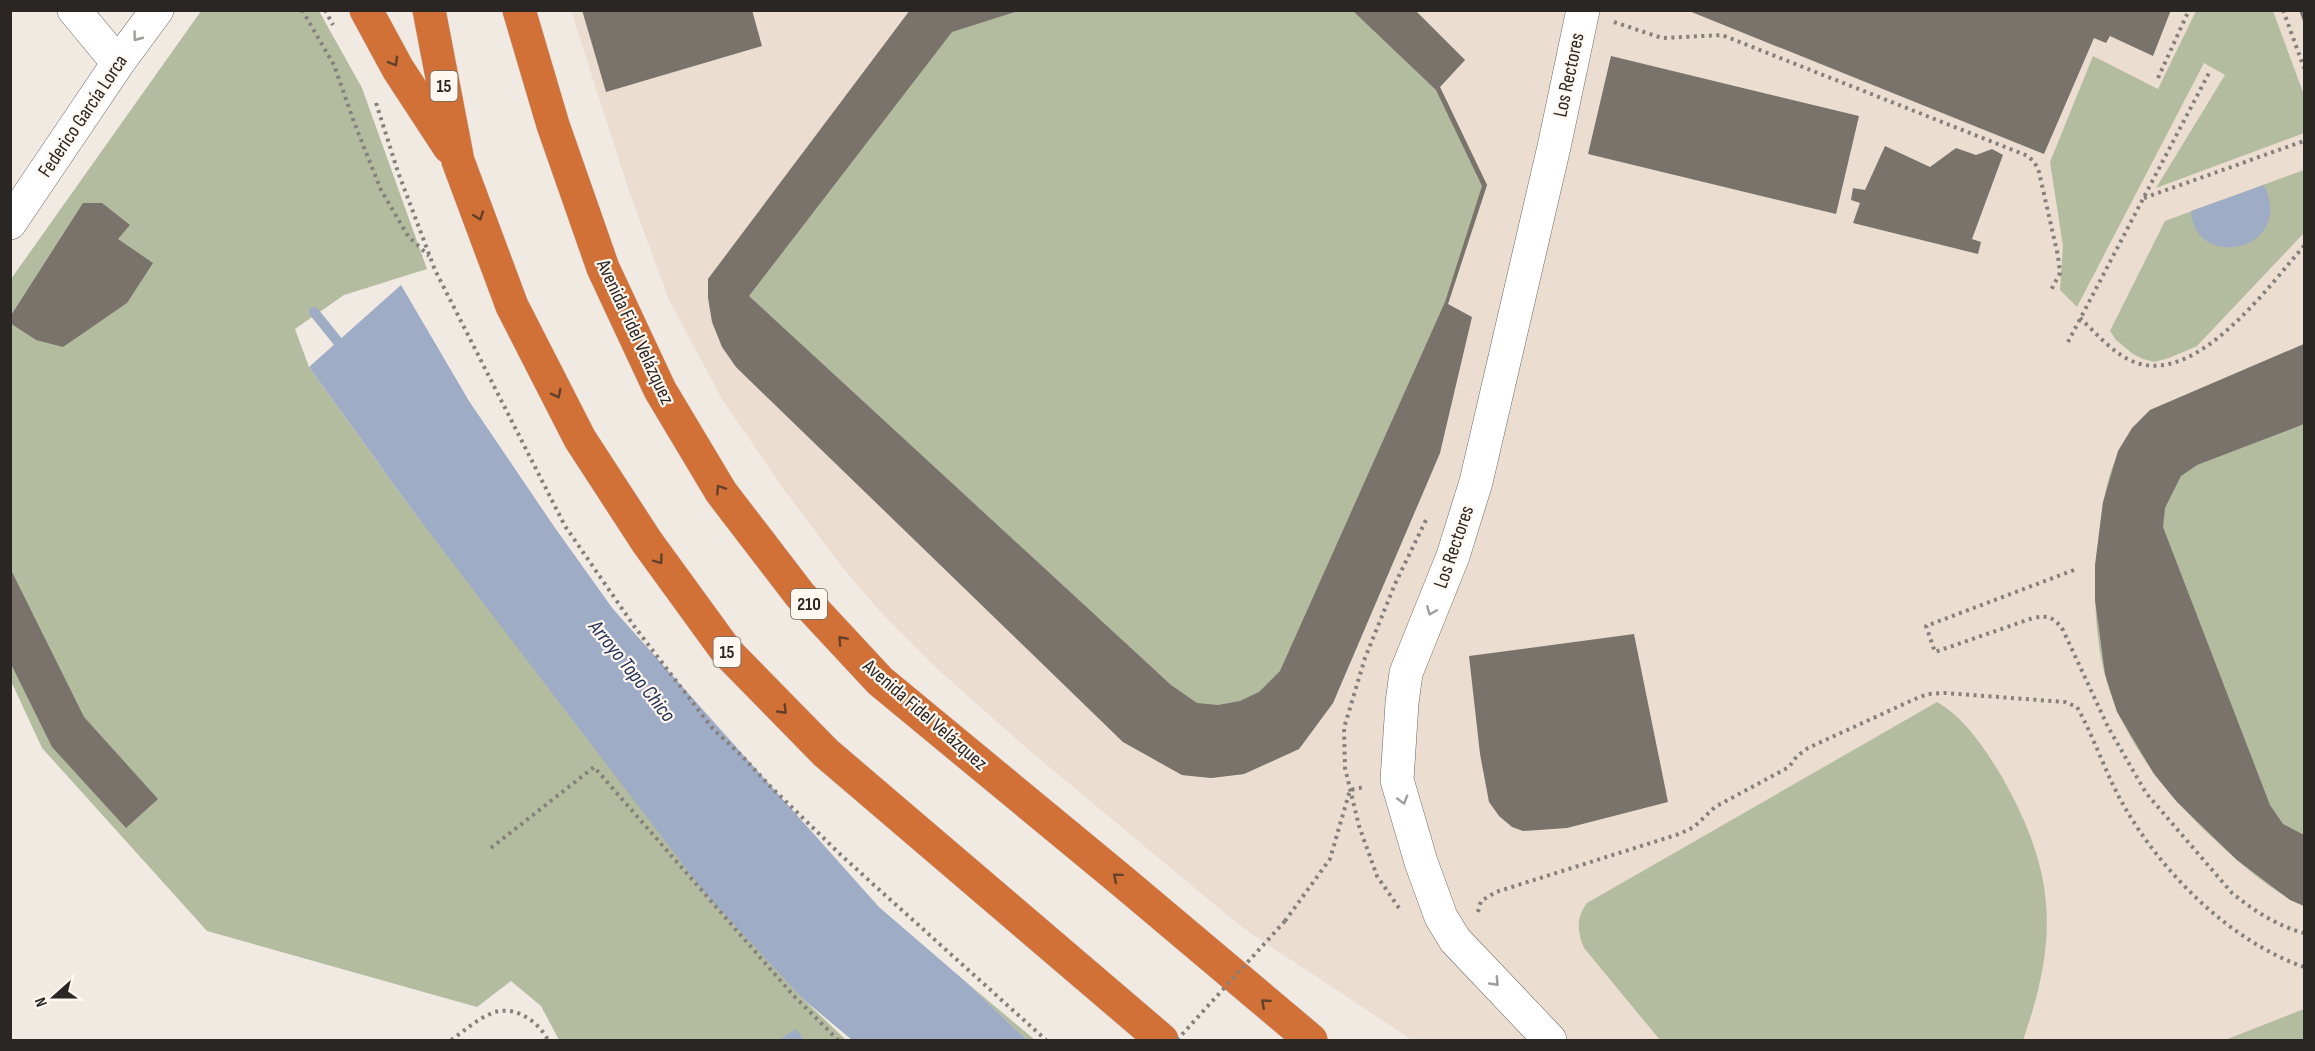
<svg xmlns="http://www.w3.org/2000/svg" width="2315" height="1051" font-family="'Sofia Sans Condensed',sans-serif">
<rect width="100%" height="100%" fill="#f1eae2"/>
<path fill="#ebded1" d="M 571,11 L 2304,11 L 2304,1040 L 1412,1040 L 1243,928 L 1030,751 L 935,667 L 885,617 L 843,568 L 782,487 L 722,399 L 669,300 L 630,194 Z"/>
<path fill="#b4bca0" d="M 201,11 L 319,11 L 362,88 L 427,269 L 344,295 L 295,329 L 309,367 L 413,511 L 803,999 L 846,1040 L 559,1040 L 541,1006 L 511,981 L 477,1007 L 207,931 L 42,748 L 11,681 L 11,279 Z
M 910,11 L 1415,11 L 1465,60 L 1440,87 L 1487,185 L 1448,304 L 1440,453 L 1333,703 L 1299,749 L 1244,774 L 1211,778 L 1182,775 L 1123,742 L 736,367 C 715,337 708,315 708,279 Z
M 2196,11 L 2273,11 L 2304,95 L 2304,133 L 2156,188 L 2225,75 L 2204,63 L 2077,307 L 2060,290 L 2063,246 L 2050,162 L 2093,56 L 2158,89 Z
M 2304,170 L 2304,233 L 2197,346 L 2169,358 L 2154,362 L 2143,359 L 2133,354 L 2116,340 L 2110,331 L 2165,221 Z
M 2304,344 L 2304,906 C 2271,891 2243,866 2217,842 C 2177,805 2140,762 2118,712 C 2093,657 2092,591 2099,533 C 2106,480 2112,449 2150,410 Z
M 1937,702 C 1965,718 1986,750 2002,777 C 2056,872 2059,938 2023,1040 L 1660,1040 L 1584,948 C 1577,931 1576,918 1587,903 Z
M 966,982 L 1035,1040 L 1027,1040 Z
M 2304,1009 L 2304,1040 L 2225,1040 Z"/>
<path fill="#9facc6" d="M 2264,185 C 2296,250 2195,273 2191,211 Z
M 401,285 L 469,401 L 553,525 L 613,609 L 879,907 L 966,982 L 1027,1040 L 852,1040 L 803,999 L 704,892 L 413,511 L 309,367 Z
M 796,1029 L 804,1040 L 779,1040 Z"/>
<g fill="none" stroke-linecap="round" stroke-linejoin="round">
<path stroke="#9facc6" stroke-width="10" d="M 314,312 L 347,353"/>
</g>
<path fill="#79736c" d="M 582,10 L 752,10 L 762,46 L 606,92 Z
M 910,10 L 1018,11 L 952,32 L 749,296 L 1171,685 L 1197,703 L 1218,705 L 1240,701 L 1259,692 L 1280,671 L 1445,302 L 1482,186 L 1436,90 L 1352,10 L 1415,10 L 1465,60 L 1440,87 L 1487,185 L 1448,304 L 1472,317 L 1440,453 L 1333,703 L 1299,749 L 1244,774 L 1211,778 L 1182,775 L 1123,742 L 736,367 L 722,347 L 712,322 L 708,298 L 708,279 Z
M 2171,10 L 2153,56 L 2110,36 L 2106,43 L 2094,38 L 2044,154 L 1689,11 Z
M 2299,10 L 2304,10 L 2304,24 Z
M 1611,56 L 1859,116 L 1836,214 L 1588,154 Z
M 1885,146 L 1930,167 L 1956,148 L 1976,155 L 1992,149 L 2003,155 L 1972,239 L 1981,242 L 1978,254 L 1853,223 L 1860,203 L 1851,200 L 1853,188 L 1865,190 Z
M 83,203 L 102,203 L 130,225 L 118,239 L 153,263 L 127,303 L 63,347 L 36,340 L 10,323 L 10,317 Z
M 2304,344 L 2304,424 L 2197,465 L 2181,476 L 2165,508 L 2163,527 L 2270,805 L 2283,824 L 2304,835 L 2304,906 L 2290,900 L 2237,860 L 2177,802 L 2154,774 L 2117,712 L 2105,674 L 2095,600 L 2095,565 L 2103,502 L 2118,451 L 2132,428 L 2150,410 Z
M 10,568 L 84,717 L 158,799 L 126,828 L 52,747 L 10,662 Z
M 1634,634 L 1668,802 L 1567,828 L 1523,831 L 1512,827 L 1499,816 L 1489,802 L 1480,754 L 1469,656 Z"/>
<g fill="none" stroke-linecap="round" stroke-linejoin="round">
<g stroke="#6c655f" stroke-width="34">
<path id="street" d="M 74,10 L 118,63
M 10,223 L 118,63 L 157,10
M 1550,1040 L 1455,940 L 1441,917 L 1421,862 L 1397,780 L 1402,703 L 1406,673 L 1453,556 L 1476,482 L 1554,147 L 1583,10"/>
</g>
<g stroke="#cccbca" stroke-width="34">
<path id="highway" d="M 366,10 L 398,69 L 449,147
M 429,10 L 458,161 L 512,306 L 580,439 L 647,542 L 727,652 L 826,753 L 1162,1040
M 519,10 L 553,125 L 603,268 L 660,390 L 721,492 L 800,595 L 880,681 L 1121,880 L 1311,1040"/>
</g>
<path stroke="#85807b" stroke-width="4" stroke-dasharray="3 4.5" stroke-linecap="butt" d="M 302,10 L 334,65 L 354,122 L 381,190 L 408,236 L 429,256
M 325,10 L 333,25
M 2283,10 L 2304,68
M 1614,22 L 1662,38 L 1722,35 L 2028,156 L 2035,163 L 2039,172 L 2058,256 L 2060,273 L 2050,292
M 2158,78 L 2189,10
M 376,103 L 398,172 L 435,270 L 565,526 L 634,626 L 713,729 L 741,755 L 770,786 L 843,857 L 1046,1040
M 2144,198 L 2304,141
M 2080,318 C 2096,333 2115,356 2137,363 C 2199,383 2268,287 2304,246
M 2068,342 L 2209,73
M 2074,570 L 1926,626 L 1935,652 L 2033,618 C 2048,615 2054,617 2063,630 L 2108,727 L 2146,793 L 2232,893 C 2253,910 2277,926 2304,933
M 491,848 L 594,767 L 793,995 L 838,1040
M 1399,908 L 1377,876 L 1359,826 L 1345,768 L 1344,728 L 1365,658 L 1395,584 L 1426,520
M 1478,912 L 1481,901 L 1496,892 L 1679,834 L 1694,827 L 1715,807 L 1789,767 L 1797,756 L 1808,748 L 1915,699 L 1928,694 L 1945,693 L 2065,702 L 2077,707 C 2095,739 2106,775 2124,806 C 2163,874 2230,941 2304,967
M 1285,921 L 1330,859 L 1350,790 L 1364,787
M 451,1040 C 464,1031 476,1020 490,1014 C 513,1003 538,1021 548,1040"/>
<use href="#street" stroke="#fff" stroke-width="33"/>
<use href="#highway" stroke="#d17137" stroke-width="33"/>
<path stroke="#85807b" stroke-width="4" stroke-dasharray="3 4.5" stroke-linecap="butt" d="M 1177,1040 L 1285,921"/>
</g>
<defs><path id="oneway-chevron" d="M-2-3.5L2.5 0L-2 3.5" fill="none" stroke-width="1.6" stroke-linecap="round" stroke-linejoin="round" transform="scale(1.5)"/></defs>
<g stroke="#9f9d9c">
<use href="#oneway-chevron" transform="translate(137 37) rotate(127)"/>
<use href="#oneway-chevron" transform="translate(1431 611) rotate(112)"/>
<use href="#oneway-chevron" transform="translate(1403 800) rotate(74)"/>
<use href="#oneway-chevron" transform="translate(1495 982) rotate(46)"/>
</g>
<g stroke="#64402a">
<use href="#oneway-chevron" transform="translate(394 62) rotate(60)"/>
<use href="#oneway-chevron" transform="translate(479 216) rotate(70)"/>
<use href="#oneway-chevron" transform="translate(557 394) rotate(63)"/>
<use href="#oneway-chevron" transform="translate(720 489) rotate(-123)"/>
<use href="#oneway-chevron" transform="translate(659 560) rotate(54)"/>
<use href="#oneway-chevron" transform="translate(842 640) rotate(-133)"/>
<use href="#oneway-chevron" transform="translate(783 710) rotate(46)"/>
<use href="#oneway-chevron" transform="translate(1117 877) rotate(-140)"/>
<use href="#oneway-chevron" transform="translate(1265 1003) rotate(-139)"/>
</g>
<g text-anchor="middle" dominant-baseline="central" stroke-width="4.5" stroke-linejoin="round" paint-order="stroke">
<g fill="#fff7f0" stroke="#696560" stroke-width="1.5">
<rect x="430.5" y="71" width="27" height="30" rx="4.5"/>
<rect x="791" y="589" width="36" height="30" rx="4.5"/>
<rect x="713.5" y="637" width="27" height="30" rx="4.5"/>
</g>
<g font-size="18" font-weight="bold" fill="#292623">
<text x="444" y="86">15</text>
<text x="809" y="604">210</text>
<text x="727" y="652">15</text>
</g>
<g font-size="20" fill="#292623" stroke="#fff7f0">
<text transform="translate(1569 75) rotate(-78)">Los Rectores</text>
<text transform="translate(83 116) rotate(-56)">Federico García Lorca</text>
<text transform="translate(635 332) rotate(65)">Avenida Fidel Velázquez</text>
<text transform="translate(1454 547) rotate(-71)">Los Rectores</text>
<text transform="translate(925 715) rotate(41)">Avenida Fidel Velázquez</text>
</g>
<g font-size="21" font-style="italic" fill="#213257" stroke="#fff7f0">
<text transform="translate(632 671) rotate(51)">Arroyo Topo Chico</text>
</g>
</g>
<rect width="2315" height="1051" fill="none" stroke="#292623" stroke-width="24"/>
<g transform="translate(54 997) rotate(249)" stroke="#fff7f0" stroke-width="4.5" paint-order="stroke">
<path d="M0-4.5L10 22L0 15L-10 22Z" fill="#292623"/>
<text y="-9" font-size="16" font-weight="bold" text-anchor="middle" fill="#292623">N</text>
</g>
</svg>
